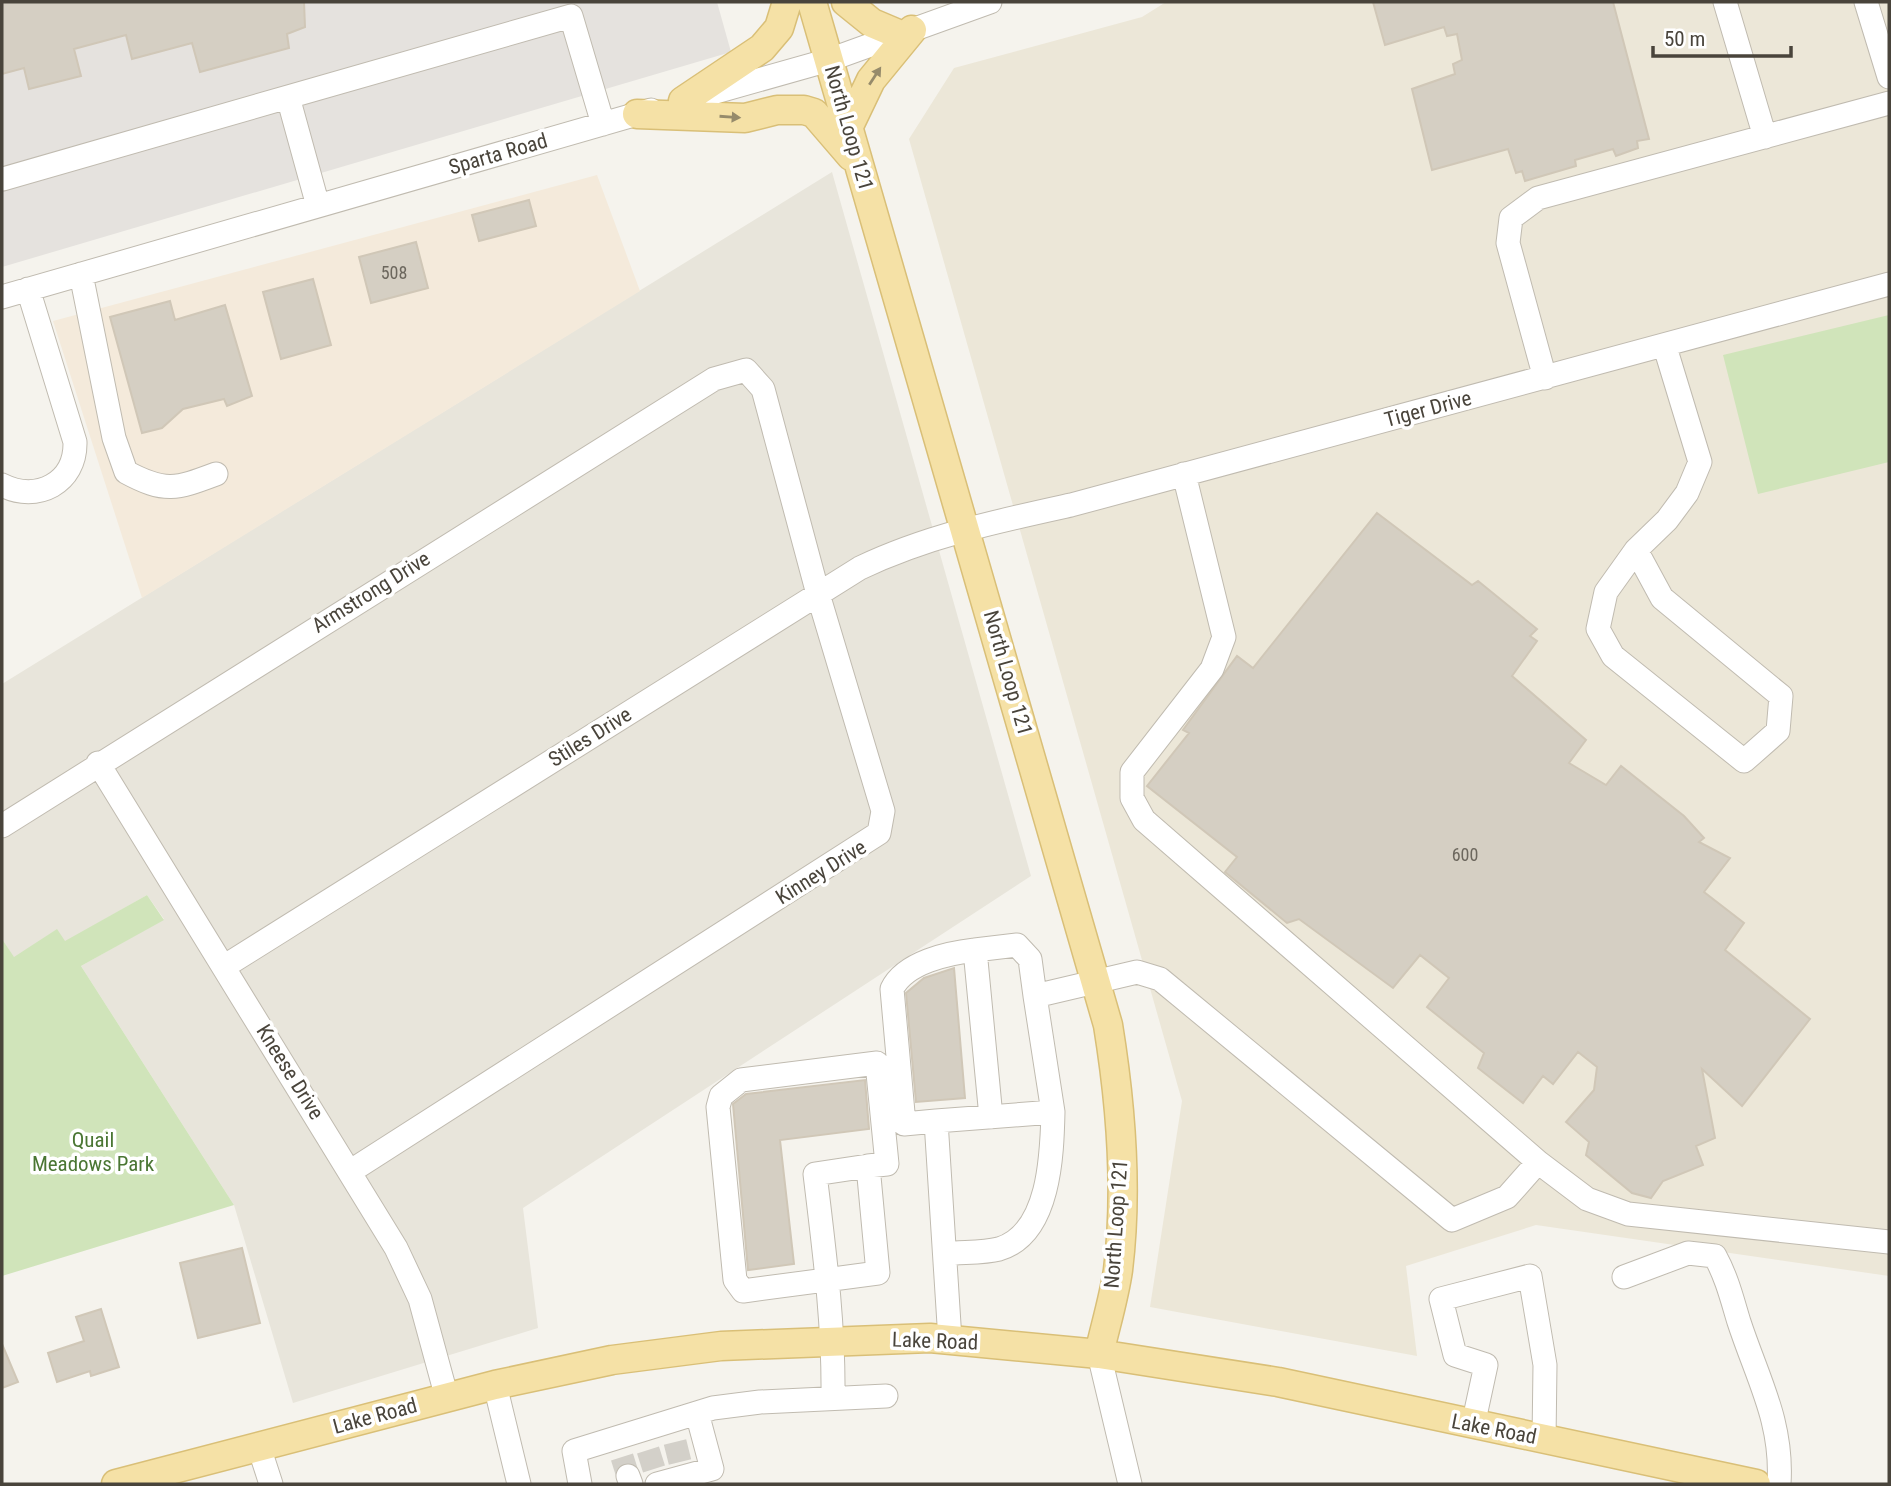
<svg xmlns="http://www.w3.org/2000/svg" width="1891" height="1486" font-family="'Roboto Condensed',sans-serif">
<rect width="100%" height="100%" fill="#f5f3ed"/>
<path fill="#e8e5db" d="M 832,172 L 1031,876 L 523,1208 L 538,1328 L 293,1403 L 234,1205 L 81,966 L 164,919 L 147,895 L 65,942 L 56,930 L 14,958 L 2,939 L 2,684 Z"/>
<path fill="#f4eadb" d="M 597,175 L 640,291 L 142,598 L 53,321 Z"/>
<path fill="#e5e2de" d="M 2,2 L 717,2 L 731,52 L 2,267 Z"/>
<path fill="#ece7d8" d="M 1166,2 L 1889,2 L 1889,1276 L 1536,1225 L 1406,1266 L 1417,1356 L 1150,1307 L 1182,1101 L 909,139 L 954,68 L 1142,17 Z"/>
<path fill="#d0e4ba" d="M 1889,315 L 1889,462 L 1758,494 L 1723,355 Z
M 147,895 L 164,920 L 81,966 L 234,1205 L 2,1276 L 2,939 L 14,957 L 57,929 L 65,941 Z"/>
<path fill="#d5cfc3" stroke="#d0c7b7" stroke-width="2" d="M 2,2 L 304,2 L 305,27 L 287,34 L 289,48 L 200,72 L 192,43 L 132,59 L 126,35 L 74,49 L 81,76 L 29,89 L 24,68 L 2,74 Z
M 1373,2 L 1613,2 L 1649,139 L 1637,141 L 1638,148 L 1616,156 L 1613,149 L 1575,160 L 1576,166 L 1525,181 L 1522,171 L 1516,173 L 1508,149 L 1432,170 L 1412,89 L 1455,74 L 1453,64 L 1462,60 L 1457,34 L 1447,36 L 1444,27 L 1385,45 Z
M 529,200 L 536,226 L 479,241 L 472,215 Z
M 416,242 L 428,288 L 371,303 L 359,257 Z
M 313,279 L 331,345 L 281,359 L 263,292 Z
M 170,301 L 175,320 L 225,305 L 252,396 L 227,406 L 224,399 L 183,409 L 162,428 L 142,433 L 110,317 Z
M 1377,513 L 1472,585 L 1478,581 L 1537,629 L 1530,636 L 1537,641 L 1512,676 L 1586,740 L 1569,763 L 1606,785 L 1621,766 L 1684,816 L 1704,838 L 1699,842 L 1730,858 L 1704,892 L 1744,923 L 1725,950 L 1810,1019 L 1742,1106 L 1702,1069 L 1715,1138 L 1696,1146 L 1703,1165 L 1663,1181 L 1651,1198 L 1632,1193 L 1586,1155 L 1589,1142 L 1566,1122 L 1594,1090 L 1597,1067 L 1578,1052 L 1553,1084 L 1543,1076 L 1523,1103 L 1478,1068 L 1484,1053 L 1427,1007 L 1449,978 L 1420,955 L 1393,988 L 1299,919 L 1287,923 L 1225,872 L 1237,857 L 1147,786 L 1189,733 L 1183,730 L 1237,656 L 1253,668 Z
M 954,968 L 965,1098 L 916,1102 L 906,993 L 924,978 Z
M 865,1080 L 869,1129 L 780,1140 L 794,1264 L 748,1270 L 733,1104 L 746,1094 Z
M 242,1248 L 260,1323 L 198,1338 L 180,1263 Z
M 101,1309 L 119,1367 L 91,1376 L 90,1371 L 57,1382 L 48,1353 L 84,1341 L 76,1317 Z
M 2,1344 L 18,1382 L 2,1388 Z"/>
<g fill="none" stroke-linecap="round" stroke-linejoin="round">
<path stroke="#d3d0c9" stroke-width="23" stroke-dasharray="23 11" stroke-linecap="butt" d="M 675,1442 L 680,1462
M 648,1450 L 654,1469
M 622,1457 L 628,1476"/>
<g stroke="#c0bbb0" stroke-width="25">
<path id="minor" d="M 1725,2 L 1765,137
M 1866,2 L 1889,77
M 698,97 L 829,60 L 990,2
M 3,179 L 288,97
M 318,206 L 288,97 L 571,16 L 603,124
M 81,274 L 114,438 L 126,472 C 165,493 176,489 216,474
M 2,297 L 651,110
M 1545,378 L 1508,243 L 1511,218 L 1538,198 L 1889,103
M 1184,474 L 1224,637 L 1212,669 L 1132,772 L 1132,798 L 1144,820 L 1538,1162 L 1587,1199 L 1628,1214 L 1889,1242
M 2,485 C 37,503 76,483 75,442 L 28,289
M 1636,550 L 1662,598 L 1781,696 L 1778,731 L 1744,761 L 1613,656 L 1598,629 L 1606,592 L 1636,550 L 1667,520 L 1687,493 L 1700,462 L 1665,347
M 98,763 L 396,1248 L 420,1299 L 447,1398
M 2,826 L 714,379 L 746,370 L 763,389 L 818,594 L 883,811 L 879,833 L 351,1171
M 225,966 L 860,568 C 927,536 998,521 1071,505 L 1889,284
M 991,1117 L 975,950 L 1017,945 L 1030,959 L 1035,996
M 936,1121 L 904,1124 L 892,989 C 905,962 949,953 975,950
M 945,1254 C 962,1252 983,1253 999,1249 C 1050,1234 1052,1154 1053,1112
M 1624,1277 L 1688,1253 L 1715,1256 C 1727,1278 1732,1299 1739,1322 C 1758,1380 1783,1422 1779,1484
M 950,1340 L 936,1121 L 1053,1112 L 1035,996 L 1137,972 L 1160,979 L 1452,1220 L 1507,1197 L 1538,1162
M 1099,1354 L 1130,1484
M 495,1385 L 519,1484
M 833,1398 C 834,1323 824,1249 815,1174 L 868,1166 L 878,1273 L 743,1291 L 735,1280 L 718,1107 L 721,1096 L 741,1080 L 877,1063 L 887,1164 L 868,1166
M 1473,1425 L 1486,1365 L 1455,1355 L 1441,1299 L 1530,1276 L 1545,1365 L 1544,1440
M 259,1447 L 271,1484
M 628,1476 L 631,1484
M 580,1484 L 574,1451 L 713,1408 L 760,1402 L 886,1396
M 657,1484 L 712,1469 L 697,1413"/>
</g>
<g stroke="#d9bf77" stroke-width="31">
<path id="major" d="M 812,2 L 1108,1025 C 1121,1105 1128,1189 1118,1270 C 1114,1298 1105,1327 1099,1354
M 846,2 L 872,23 L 898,34
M 683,101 L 762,48 L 779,28 L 787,2
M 637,114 L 745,118 L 777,110 L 804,110 L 814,113 L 851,156
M 848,128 L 871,80 L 912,30
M 116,1484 L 495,1385 L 612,1360 L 721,1346 L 930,1338 L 1099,1354 L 1278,1382 L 1756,1484"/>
</g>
<use href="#minor" stroke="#fff" stroke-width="23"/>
<use href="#major" stroke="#f5e1a6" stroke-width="28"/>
</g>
<defs><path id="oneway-solid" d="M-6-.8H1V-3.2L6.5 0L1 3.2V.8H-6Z" transform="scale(1.75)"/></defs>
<g fill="#968b6b">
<use href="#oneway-solid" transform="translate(875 76) rotate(-57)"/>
<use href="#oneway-solid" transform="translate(730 117) rotate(4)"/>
</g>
<g text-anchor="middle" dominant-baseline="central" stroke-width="7" stroke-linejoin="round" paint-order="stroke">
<g font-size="18" fill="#6c675d">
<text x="394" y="272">508</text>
<text x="1465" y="854">600</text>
</g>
<g font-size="21" fill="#49443b" stroke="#fff">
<text transform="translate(849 128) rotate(74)">North Loop 121</text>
<text transform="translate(498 154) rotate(-16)">Sparta Road</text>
<text transform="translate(1428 409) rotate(-15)">Tiger Drive</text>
<text transform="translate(371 592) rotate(-32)">Armstrong Drive</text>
<text transform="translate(1008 673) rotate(74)">North Loop 121</text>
<text transform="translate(590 737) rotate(-32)">Stiles Drive</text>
<text transform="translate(821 872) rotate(-32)">Kinney Drive</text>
<text transform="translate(290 1072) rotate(58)">Kneese Drive</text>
<text transform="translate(1116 1224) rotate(-86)">North Loop 121</text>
<text transform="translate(935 1341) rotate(2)">Lake Road</text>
<text transform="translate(375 1416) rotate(-15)">Lake Road</text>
<text transform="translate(1494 1429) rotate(11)">Lake Road</text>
</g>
<g font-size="21" fill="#4a7633" stroke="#fff">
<text x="93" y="1140">Quail<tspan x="93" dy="24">Meadows Park</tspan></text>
</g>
</g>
<rect width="1891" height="1486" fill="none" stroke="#49443b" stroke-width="7"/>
<path d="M1653 46v10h138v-10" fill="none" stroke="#49443b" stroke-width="3.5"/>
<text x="1664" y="46" font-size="21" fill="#49443b" stroke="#ffffff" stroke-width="5" paint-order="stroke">50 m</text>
</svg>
